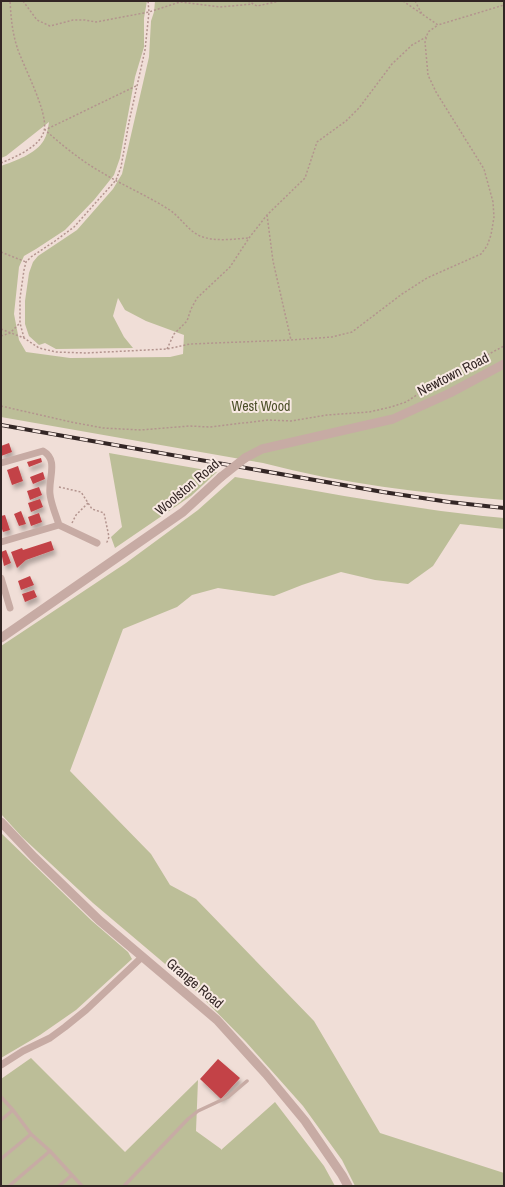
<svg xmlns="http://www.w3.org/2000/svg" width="505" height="1187" font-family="'Archivo Narrow',sans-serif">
<defs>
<filter id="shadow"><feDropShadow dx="2.5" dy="4.5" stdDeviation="2" flood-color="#0004"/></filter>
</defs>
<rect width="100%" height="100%" fill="#f0ded7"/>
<path fill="#bcbe98" d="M 1,1 L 147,1 L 144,18 L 144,47 L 135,77 L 120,158 L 114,175 L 94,200 L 65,230 L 36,249 L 24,256 L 19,267 L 14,314 L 19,340 L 26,352 L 70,358 L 170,357 L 183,354 L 184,335 L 146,321 L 125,310 L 118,298 L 113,316 L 124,337 L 133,348 L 56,349 L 45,343 L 39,345 L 29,336 L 25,324 L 25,301 L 29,273 L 33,262 L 38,256 L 77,230 L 113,189 L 122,174 L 149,57 L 151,21 L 154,12 L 155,1 L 504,1 L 504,500 C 423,493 342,484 263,463 L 1,417 L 1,166 C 15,161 36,154 44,140 C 47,135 48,128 49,122 L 6,156 L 1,158 Z
M 109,453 L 217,472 L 191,496 L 115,548 L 111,537 L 122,527 Z
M 235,477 C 325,492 414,510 504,518 L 504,529 L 460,524 L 433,566 L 408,584 L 375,580 L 341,572 L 302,585 L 274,596 L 218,588 L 192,595 L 177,607 L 123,629 L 70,771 L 151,854 L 170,885 L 196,899 L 314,1021 L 380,1133 L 504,1173 L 504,1186 L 355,1186 L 342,1160 L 303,1106 L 246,1042 L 190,985 L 93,903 L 22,837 L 1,814 L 1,646 L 126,563 L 198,510 Z
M 1,833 L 92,921 L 128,952 L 132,959 L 76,1010 L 40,1035 L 1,1058 Z
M 31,1058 L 125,1152 L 198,1080 L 196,1131 L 221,1149 L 221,1150 L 275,1102 L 324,1166 L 335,1186 L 1,1186 L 1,1079 Z"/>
<path fill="#c34347" filter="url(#shadow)" d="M 9,443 L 12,452 L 1,456 L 1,446 Z
M 41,458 L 42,462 L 29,467 L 27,462 Z
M 18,466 L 23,481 L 12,485 L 7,470 Z
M 43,472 L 45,479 L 33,484 L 30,477 Z
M 39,487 L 42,495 L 30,500 L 27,491 Z
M 40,499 L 43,507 L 31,512 L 28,503 Z
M 21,511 L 26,524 L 19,526 L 14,514 Z
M 39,513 L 42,522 L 31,526 L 28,517 Z
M 5,515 L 10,530 L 3,532 L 1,526 L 1,516 Z
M 51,541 L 54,550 L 26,560 L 17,568 L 11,552 L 22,548 L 23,550 Z
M 6,550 L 11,563 L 4,566 L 1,552 Z
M 30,576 L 34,585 L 21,590 L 18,581 Z
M 34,590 L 37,597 L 25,602 L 22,594 Z
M 218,1059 L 240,1078 L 221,1099 L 200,1079 Z"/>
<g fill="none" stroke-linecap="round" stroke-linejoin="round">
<path stroke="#b3948e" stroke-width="1.5" stroke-dasharray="2 2" stroke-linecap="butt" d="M 23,1 L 37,20 L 50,26 L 73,20 L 85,20 L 96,22 L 149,12 L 180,2 L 220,7 L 253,4
M 248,1 L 257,6 L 280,1
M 403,1 L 438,25 L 504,5
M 415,1 L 422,14
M 136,86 L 45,130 C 62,145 80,160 101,172 C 122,185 146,195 168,209 C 180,216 187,230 200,236 C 215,242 233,239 249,238
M 1,163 C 15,157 40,147 44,131 C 49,113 23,66 17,47 C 12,31 11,17 10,1
M 267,215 L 273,261 L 291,340
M 1,252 L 26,262
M 1,329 L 24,338 L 39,348 L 56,352 L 86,353 L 167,349 L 190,344 L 291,340 L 332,337 L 352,332 L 402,294 L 427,278 L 481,254 L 487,246 L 491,235 L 494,217 L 493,202 L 484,169 L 436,92 L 428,75 L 425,42 L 428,32 L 438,25
M 1,336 L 10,333 L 20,323
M 24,338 L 20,323 L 20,298 L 24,270 L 26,262 L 31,257 L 55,241 L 74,227 L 116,180 L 121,167 L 129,122 L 145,50 L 149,12 L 148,1
M 167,349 L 174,334 L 187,321 L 191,309 L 197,298 L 230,267 L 249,238 L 267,215 L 305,178 L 317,142 L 346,121 L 359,108 L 392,64 L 412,45 L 426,37
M 1,406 L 71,422 L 103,428 L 141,430 L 189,426 L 210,427 L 268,420 L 291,421 L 327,415 L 369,412 L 391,407 L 406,402 L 440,380 L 504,346
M 59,487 L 81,492 L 92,509 L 104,513 L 109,537 L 107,542 L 105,542
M 72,523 L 76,515 L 88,503"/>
<path stroke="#c7aba4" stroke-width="3.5" d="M 1,1097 L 13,1110 L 1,1120
M 13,1110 L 31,1134
M 50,1151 L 72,1175
M 1,1159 L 31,1134 L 50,1151 L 9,1186
M 59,1186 L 72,1175 L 82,1186
M 124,1186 L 188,1119 L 198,1111 L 228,1097 L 247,1081"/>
<path stroke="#c7aba4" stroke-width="7" d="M 1,463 L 43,451 C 59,460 48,479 50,494 C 51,504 56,515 59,525 L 1,542
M 59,525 L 97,543
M 1,578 L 10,608
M 1,1065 L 23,1051 L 50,1038 L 65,1027 L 86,1010 L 142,957"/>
<path stroke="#c7aba4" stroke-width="9" d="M 245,458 L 262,449 L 393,419 L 450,393 L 504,364
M 1,638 L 183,512 L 221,477
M 1,822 L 34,857 L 99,920 L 217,1020 L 266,1074 L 305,1121 L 342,1175 L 348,1186"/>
<g stroke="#332625" stroke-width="4">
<path id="rail" d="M 1,425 L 383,492 L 449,502 L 504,508"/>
</g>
<use href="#rail" stroke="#f8e9e3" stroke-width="2.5" stroke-dasharray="8" stroke-linecap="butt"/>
<path stroke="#c7aba4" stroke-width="9" d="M 221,477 L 245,458"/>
</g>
<g text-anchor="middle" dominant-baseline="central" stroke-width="4" stroke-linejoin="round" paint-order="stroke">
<g font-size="14" fill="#332625" stroke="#f8e9e3">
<text transform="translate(453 374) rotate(-27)">Newtown Road</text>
<text transform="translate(187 487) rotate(-40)">Woolston Road</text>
<text transform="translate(195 983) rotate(40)">Grange Road</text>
</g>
<g font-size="14" fill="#4d502a" stroke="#f8e9e3">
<text x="261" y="406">West Wood</text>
</g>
</g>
<rect width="505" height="1187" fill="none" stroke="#332625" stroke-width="4"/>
</svg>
